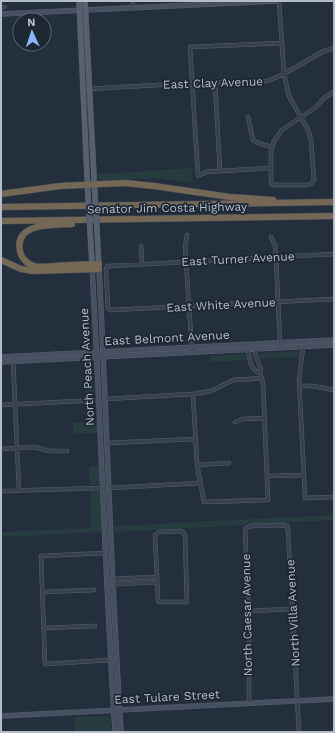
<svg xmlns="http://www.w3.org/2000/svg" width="335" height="733" font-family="'Work Sans',sans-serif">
<rect width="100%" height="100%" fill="#242f3e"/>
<path fill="#263c3f" d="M 195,168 L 192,171 L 191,177 L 193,181 L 197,183 L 155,178 L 101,180 L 98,178 L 98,174 Z
M 298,351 L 300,352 L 300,357 L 260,359 L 259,355 L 260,353 Z
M 245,354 L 247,360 L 210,362 L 210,356 Z
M 84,363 L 90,363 L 92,364 L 95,396 L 85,396 Z
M 97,421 L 98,433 L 74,434 L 73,423 Z
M 99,466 L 100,482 L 99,484 L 90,485 L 89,467 Z
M 90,491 L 98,491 L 100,493 L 102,532 L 1,537 L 1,532 L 91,528 Z
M 334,515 L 334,520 L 115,532 L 114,526 Z
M 108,716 L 110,719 L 111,732 L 74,732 L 74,717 Z"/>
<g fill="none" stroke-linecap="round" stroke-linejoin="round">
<g stroke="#565f6c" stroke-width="4.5">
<path id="street" d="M 133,1 L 133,8
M 279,1 L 284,74 L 289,96 L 308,130 L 311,140 L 314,180 L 312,183 L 309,185 L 272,185 L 271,182 L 271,151 L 274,141 L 282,130 L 315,108 L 324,98 L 334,92
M 1,8 L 4,7
M 215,83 L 220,171
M 88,89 L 193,83 L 268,81 L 284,74 L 322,52 L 334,48
M 248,117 L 253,140 L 258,143 L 272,147
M 270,168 L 206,172 L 198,176 L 190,47 L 282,43
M 187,235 L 185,247 L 192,349
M 271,237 L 275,245 L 276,257 L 280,345
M 141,246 L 142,264
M 334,254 L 110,266 L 107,266 L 106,271 L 108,309 L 111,310 L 334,299
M 303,347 L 299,380 L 305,498 L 334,497
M 246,350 L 248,351 C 250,360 250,370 260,373
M 13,359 L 19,490
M 300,386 L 313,386 L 334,390
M 193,394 L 197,465 L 204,502 L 268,500 L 263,383 L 260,373 L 261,369 L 255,354 L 257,349
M 106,399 L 193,394 L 211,391 L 233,380 L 262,378
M 1,405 L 100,400
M 235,422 L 243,419 L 265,418
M 107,443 L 196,439
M 1,449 L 35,447 L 49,451 L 67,451
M 197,465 L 229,463
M 268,476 L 303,475
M 109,488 L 201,483
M 1,491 L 103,488
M 180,531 L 183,532 L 185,535 L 187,602 L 159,602 L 158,600 L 155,535 L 159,532 Z
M 106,553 L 41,556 L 45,664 L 111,660
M 113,579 L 156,577
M 114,588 L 116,584 L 119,584 L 157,582
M 43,592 L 94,590
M 249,611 L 292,609
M 44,628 L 95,626
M 249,702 L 249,611 L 245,532 L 246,528 L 251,526 L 283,525 L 287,526 L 288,530 L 299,732"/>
</g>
<g stroke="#565f6c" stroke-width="5.5">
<path id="secondary" d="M 1,14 L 276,1
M 92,268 C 101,422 105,577 115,732
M 99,269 C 107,423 111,578 121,732
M 1,357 L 334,340
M 1,362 L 334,345
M 1,716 L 334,699"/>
</g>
<g stroke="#414a57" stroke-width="6">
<path id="primary" d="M 79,1 L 88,197
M 85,1 L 95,197
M 90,230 L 92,264
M 97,230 L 99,268"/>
</g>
<g stroke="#434c59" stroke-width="7">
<path id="highway" d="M 1,194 L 60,186 L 125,183 L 154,186 L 230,197 L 273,200
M 1,207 L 334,202
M 1,221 L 334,216
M 72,224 C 54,225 14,222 20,251 C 21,258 27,264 34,266 C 40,268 48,266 55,266 C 70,265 84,264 99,264
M 1,260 L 21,269 L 33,271 L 99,269"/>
</g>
<use href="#street" stroke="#38414e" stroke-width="3.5"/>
<use href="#secondary" stroke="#465061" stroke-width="4.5"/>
<use href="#primary" stroke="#56606e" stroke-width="5.5"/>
<use href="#highway" stroke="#746855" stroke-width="6"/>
<g stroke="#414a57" stroke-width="6" stroke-linecap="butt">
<path id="primary-bridge" d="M 88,197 L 90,230
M 95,197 L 97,230"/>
</g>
<use href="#primary-bridge" stroke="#56606e" stroke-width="5.5"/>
</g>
<g text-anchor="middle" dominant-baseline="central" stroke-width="3.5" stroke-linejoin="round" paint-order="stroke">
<g font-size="12" fill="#b4bcc9" stroke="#1d2633">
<text transform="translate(213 83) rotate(-2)">East Clay Avenue</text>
<text transform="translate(167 208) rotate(-1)">Senator Jim Costa Highway</text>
<text transform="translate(238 259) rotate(-3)">East Turner Avenue</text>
<text transform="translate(221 305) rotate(-3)">East White Avenue</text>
<text transform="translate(167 338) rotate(-3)">East Belmont Avenue</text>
<text transform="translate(87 367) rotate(-93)">North Peach Avenue</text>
<text transform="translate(293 613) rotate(-93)">North Villa Avenue</text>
<text transform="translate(247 615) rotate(-91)">North Caesar Avenue</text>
<text transform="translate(167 697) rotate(-3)">East Tulare Street</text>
</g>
</g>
<rect width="335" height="733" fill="none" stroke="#b4bcc9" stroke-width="4"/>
<g transform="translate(32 32) rotate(357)"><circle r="19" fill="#1d2633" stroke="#59626f"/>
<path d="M0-3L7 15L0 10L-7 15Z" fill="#8ab4f8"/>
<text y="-6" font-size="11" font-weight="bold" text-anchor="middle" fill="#b4bcc9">N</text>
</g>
</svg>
